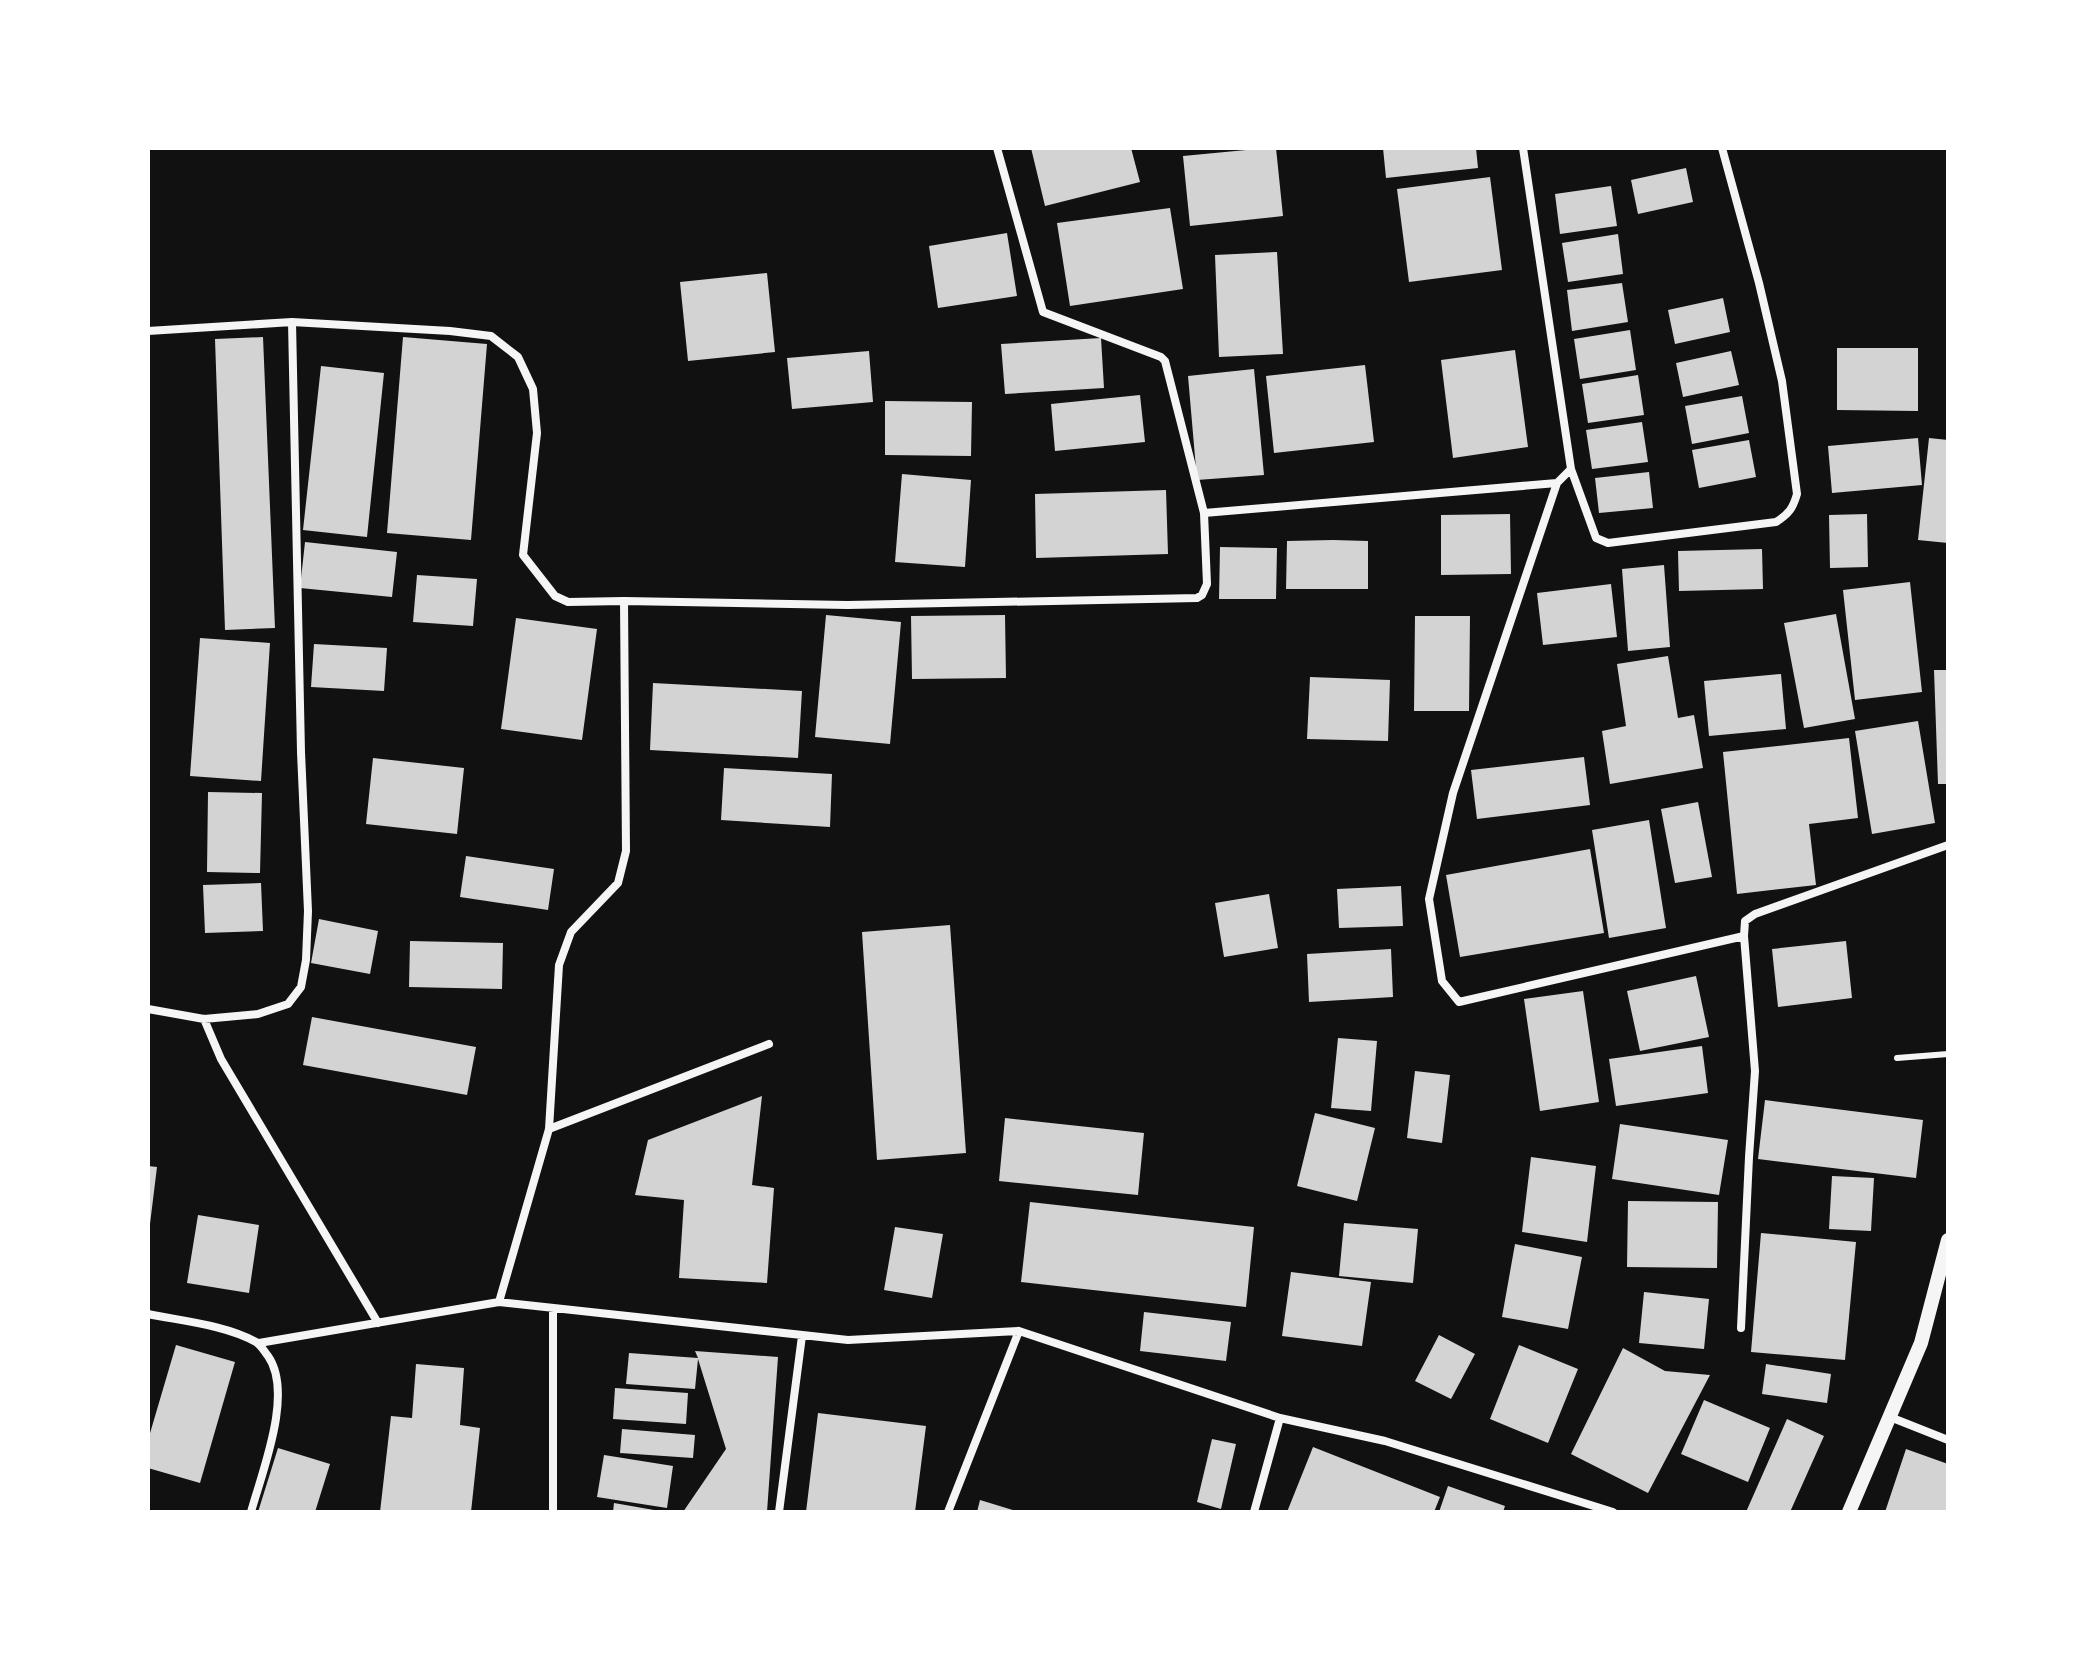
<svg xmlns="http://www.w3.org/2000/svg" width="2096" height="1660" font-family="'Exo 2',sans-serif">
<rect width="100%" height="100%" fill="#111"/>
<path fill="#d3d3d3" d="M 1031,148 L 1131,148 L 1140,182 L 1045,206 Z
M 1267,148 L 1276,148 L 1283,216 L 1190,226 L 1183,156 Z
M 1383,148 L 1476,148 L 1478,168 L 1386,178 Z
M 1686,168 L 1693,202 L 1638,214 L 1631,180 Z
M 1490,177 L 1502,270 L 1409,282 L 1397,189 Z
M 1611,186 L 1617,226 L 1560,234 L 1555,194 Z
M 1170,208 L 1183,289 L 1070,306 L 1057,223 Z
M 1007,233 L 1017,296 L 938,308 L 929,246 Z
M 1618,234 L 1623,274 L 1568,282 L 1562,243 Z
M 1277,252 L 1283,354 L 1219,357 L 1215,255 Z
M 767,273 L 775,352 L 688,361 L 680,282 Z
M 1622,283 L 1628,322 L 1572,331 L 1567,290 Z
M 1723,298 L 1730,332 L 1675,344 L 1668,310 Z
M 1630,330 L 1636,370 L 1580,379 L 1574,339 Z
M 263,337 L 275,628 L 225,630 L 215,339 Z
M 403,337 L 487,344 L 471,540 L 387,533 Z
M 1101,338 L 1104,388 L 1005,394 L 1001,344 Z
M 1837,348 L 1918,348 L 1918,411 L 1837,410 Z
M 1515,350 L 1528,447 L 1453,458 L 1441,360 Z
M 869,351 L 873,402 L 792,409 L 787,358 Z
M 1731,351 L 1739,385 L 1683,397 L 1676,363 Z
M 1365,365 L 1374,442 L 1274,453 L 1266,376 Z
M 321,366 L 384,373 L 367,537 L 303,530 Z
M 1254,369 L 1264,475 L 1197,480 L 1188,376 Z
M 1638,375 L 1644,415 L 1588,423 L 1582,384 Z
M 1140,395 L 1145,442 L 1055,451 L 1051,404 Z
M 1742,396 L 1749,433 L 1692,444 L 1685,406 Z
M 885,401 L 972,402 L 971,456 L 885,455 Z
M 1642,422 L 1648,462 L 1592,469 L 1586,430 Z
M 1918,438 L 1922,485 L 1832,493 L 1828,446 Z
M 1929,438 L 1948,440 L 1948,543 L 1918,540 Z
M 1749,440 L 1756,477 L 1699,488 L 1692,450 Z
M 1649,472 L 1653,508 L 1599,513 L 1595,478 Z
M 902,474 L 971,480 L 965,567 L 895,562 Z
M 1166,490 L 1168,554 L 1036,558 L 1035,494 Z
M 1510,514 L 1511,574 L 1441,575 L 1441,515 Z
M 1867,514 L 1868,567 L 1830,568 L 1829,515 Z
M 1333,540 L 1368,541 L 1368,589 L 1286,589 L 1287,541 Z
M 305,542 L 397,552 L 392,597 L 300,588 Z
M 1220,547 L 1277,548 L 1276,599 L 1219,599 Z
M 1762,549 L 1763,589 L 1679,591 L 1678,551 Z
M 1664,565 L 1670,647 L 1628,651 L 1622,569 Z
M 417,575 L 477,579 L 473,626 L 413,622 Z
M 1910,582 L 1922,692 L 1855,700 L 1843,590 Z
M 1611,584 L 1617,637 L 1543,645 L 1537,593 Z
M 1836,614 L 1855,719 L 1804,728 L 1784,623 Z
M 826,615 L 901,622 L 890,744 L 815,737 Z
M 1005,615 L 1006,678 L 912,679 L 911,616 Z
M 1415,616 L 1470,616 L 1469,711 L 1414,711 Z
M 516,618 L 597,629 L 582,740 L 501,729 Z
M 200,638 L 270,643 L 261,781 L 190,776 Z
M 314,644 L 387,648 L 384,691 L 311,687 Z
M 1668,656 L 1678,718 L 1694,715 L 1703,768 L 1610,784 L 1602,731 L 1626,726 L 1617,664 Z
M 1934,670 L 1948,670 L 1948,784 L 1938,784 Z
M 1781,674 L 1786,729 L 1709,736 L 1704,681 Z
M 1310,677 L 1390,680 L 1388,741 L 1307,739 Z
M 653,683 L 802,691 L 798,758 L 650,750 Z
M 1918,721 L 1935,823 L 1872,834 L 1855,731 Z
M 1849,738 L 1858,818 L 1809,824 L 1816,885 L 1737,894 L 1723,752 Z
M 1584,757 L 1590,805 L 1477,819 L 1471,770 Z
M 373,758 L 464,768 L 457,834 L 366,824 Z
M 724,768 L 832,774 L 830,827 L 721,820 Z
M 208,792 L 262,793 L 260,873 L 207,872 Z
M 1698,802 L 1712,877 L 1675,883 L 1661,809 Z
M 1649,820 L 1666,928 L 1609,938 L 1592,830 Z
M 1590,849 L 1604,933 L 1460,957 L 1446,875 Z
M 466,856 L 554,869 L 548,910 L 460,897 Z
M 261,883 L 263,931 L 205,933 L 203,885 Z
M 1401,886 L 1403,926 L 1339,928 L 1337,889 Z
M 1269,894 L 1278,948 L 1224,957 L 1215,903 Z
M 319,919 L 378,931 L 370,974 L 311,963 Z
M 950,925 L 966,1153 L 877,1160 L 862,932 Z
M 410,941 L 503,943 L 502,989 L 409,987 Z
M 1846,941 L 1852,998 L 1778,1007 L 1772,949 Z
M 1391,949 L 1393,997 L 1309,1002 L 1307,954 Z
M 1696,976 L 1709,1037 L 1640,1051 L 1627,991 Z
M 1583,991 L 1599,1102 L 1540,1111 L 1524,999 Z
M 312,1017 L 476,1047 L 467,1095 L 303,1065 Z
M 1338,1038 L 1377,1041 L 1371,1111 L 1331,1108 Z
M 1702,1046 L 1708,1093 L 1616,1106 L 1609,1059 Z
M 1415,1071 L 1450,1075 L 1442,1143 L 1407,1138 Z
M 762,1096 L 752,1185 L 774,1188 L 767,1283 L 679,1278 L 684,1200 L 635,1195 L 648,1140 Z
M 1765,1100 L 1923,1120 L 1916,1178 L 1758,1159 Z
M 1315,1113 L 1375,1128 L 1357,1201 L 1297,1186 Z
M 1005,1118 L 1144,1133 L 1138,1195 L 999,1181 Z
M 1620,1124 L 1728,1140 L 1719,1195 L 1612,1179 Z
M 1531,1157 L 1596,1166 L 1587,1242 L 1522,1232 Z
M 148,1166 L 157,1167 L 150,1224 L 148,1223 Z
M 1832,1176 L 1874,1178 L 1871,1231 L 1829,1229 Z
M 1628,1201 L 1718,1202 L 1717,1268 L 1627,1267 Z
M 1030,1202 L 1254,1227 L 1246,1307 L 1021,1282 Z
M 198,1215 L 259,1225 L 249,1293 L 187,1283 Z
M 1344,1223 L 1418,1229 L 1413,1283 L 1339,1276 Z
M 895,1227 L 943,1234 L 932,1298 L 884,1290 Z
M 1761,1233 L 1856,1242 L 1845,1360 L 1751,1352 Z
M 1515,1244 L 1582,1257 L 1568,1329 L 1502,1317 Z
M 1291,1272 L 1371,1282 L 1362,1346 L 1282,1336 Z
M 1644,1292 L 1709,1299 L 1704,1349 L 1639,1343 Z
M 1144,1312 L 1231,1322 L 1226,1361 L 1140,1351 Z
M 1439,1335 L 1475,1354 L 1451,1399 L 1415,1381 Z
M 176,1345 L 235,1362 L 200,1483 L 148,1468 L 148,1440 Z
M 1519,1345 L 1578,1369 L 1548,1443 L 1490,1419 Z
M 1623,1348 L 1665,1371 L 1710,1375 L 1648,1493 L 1571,1454 Z
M 695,1351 L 778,1357 L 767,1512 L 683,1512 L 726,1449 L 698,1359 L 695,1389 L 626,1384 L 629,1353 L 698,1358 Z
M 416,1364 L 464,1368 L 460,1425 L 480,1428 L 471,1512 L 380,1512 L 391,1416 L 412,1418 Z
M 1766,1364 L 1831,1374 L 1827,1403 L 1762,1394 Z
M 615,1388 L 688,1393 L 686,1424 L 613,1419 Z
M 1704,1400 L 1770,1428 L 1748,1482 L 1681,1454 Z
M 818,1413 L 926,1426 L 915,1512 L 806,1512 Z
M 1787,1419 L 1824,1436 L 1790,1512 L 1746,1512 Z
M 622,1429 L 695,1435 L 693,1458 L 620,1453 Z
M 1212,1439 L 1236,1444 L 1221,1509 L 1197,1502 Z
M 1313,1447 L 1440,1497 L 1434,1512 L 1287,1512 Z
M 278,1448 L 330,1464 L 315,1512 L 258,1512 Z
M 1906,1449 L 1948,1464 L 1948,1512 L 1885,1512 Z
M 604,1455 L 673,1466 L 667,1508 L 597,1497 Z
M 1448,1486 L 1505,1506 L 1503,1512 L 1439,1512 Z
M 980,1500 L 1016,1511 L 1016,1512 L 977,1512 Z
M 614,1503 L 654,1510 L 654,1512 L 613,1512 Z"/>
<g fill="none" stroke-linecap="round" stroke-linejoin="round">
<path stroke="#f5f5f5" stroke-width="6" d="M 1897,1058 L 1948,1054"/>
<path stroke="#f5f5f5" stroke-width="8" d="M 997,148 L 1043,312 L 1161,357 L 1165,361 L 1204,513
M 1523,148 L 1571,469 L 1557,483 L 1453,793 L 1429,899 L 1442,981 L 1459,1002 L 1744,936
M 148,331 L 292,322 L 450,331 L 491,336 L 518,357 L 533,389 L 537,433 L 523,555 L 555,596 L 568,602 L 624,601 L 848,605 L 1197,598 L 1202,595 L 1207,584 L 1204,513 L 1557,483
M 1571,469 L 1596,538 L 1608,543 L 1776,522 C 1789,514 1793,508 1797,494 L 1782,381 L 1759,283 L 1722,148
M 148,1009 L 204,1019 L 258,1014 L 288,1004 L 301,987 L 306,960 L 308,911 L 301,752 L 292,322
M 204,1019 L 221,1059 L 378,1323
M 549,1129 L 769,1044
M 499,1302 L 549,1129 L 559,965 L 571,932 L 618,883 L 626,851 L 624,601
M 148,1314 C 182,1321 226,1325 256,1342 C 261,1345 264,1351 268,1356 C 294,1393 262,1472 251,1512
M 1741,1328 L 1749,1157 L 1755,1071 L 1744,936 L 1745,921 L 1755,914 L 1948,845
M 259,1343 L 499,1302 L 848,1340 L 1019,1331 L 1280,1418 L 1385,1441 L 1613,1512
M 1890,1417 L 1948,1440
M 553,1512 L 553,1308
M 779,1512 L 802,1336
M 948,1512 L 1019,1331
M 1254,1512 L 1280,1418"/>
<path stroke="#f5f5f5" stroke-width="14" d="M 1849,1512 L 1921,1343 L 1948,1240"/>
</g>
<rect width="2096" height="1660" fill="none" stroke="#ffffff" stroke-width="300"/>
</svg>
